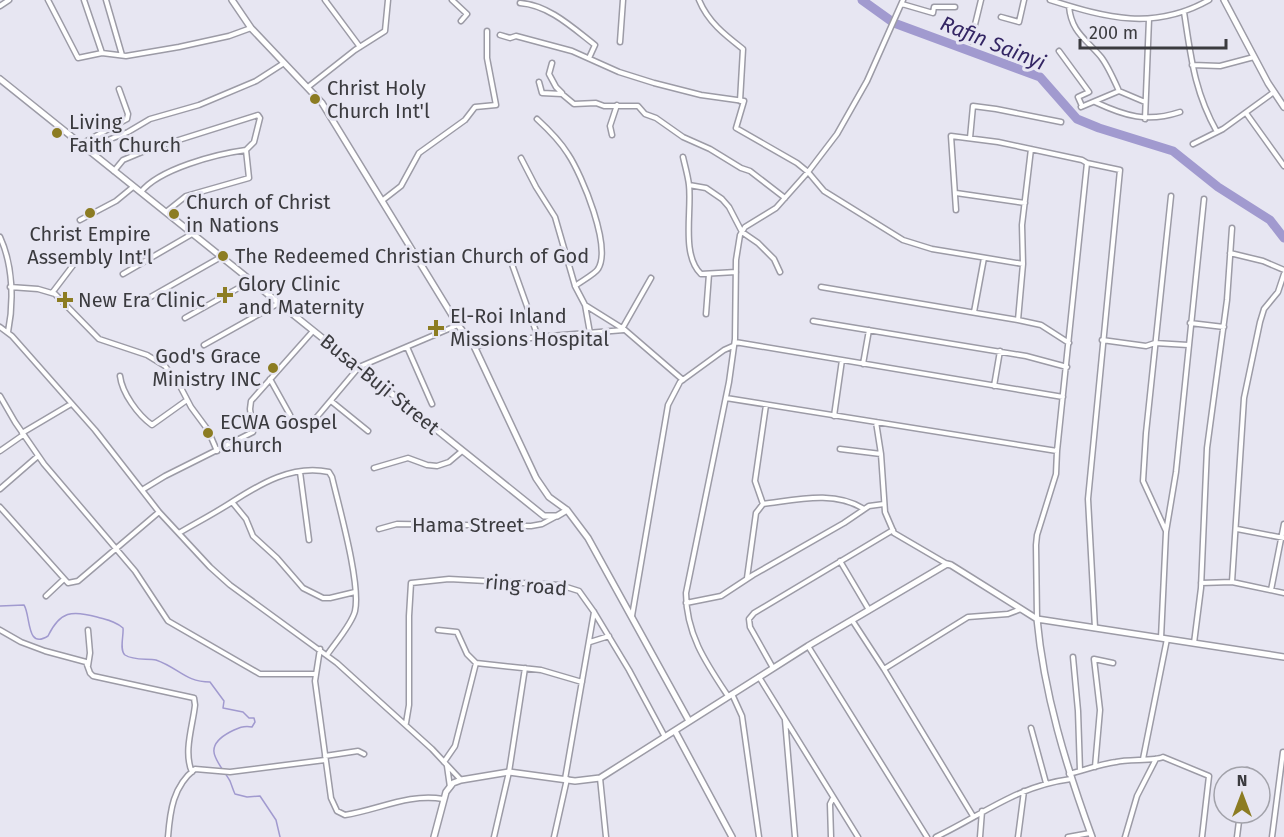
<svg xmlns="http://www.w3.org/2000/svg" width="1284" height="837" font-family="'Fira Sans',sans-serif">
<rect width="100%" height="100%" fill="#e7e6f2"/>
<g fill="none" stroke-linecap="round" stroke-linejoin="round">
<path stroke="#a19acf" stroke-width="1.5" d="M 0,606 L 24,605 C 31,616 26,650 48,636 C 60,611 72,610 97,617 C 107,620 115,621 123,628 C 124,635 119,650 125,655 C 134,661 148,658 156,660 C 179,668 185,682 210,682 L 224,701 L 223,708 L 243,712 L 249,718 L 254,718 L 255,722 L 252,727 C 244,725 238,728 230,732 C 200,748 219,762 230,781 C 232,786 233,790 235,794 L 247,797 L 260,796 L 276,820 L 280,837"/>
<path stroke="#a19acf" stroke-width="9" d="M 862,0 L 894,23 L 1040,77 L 1077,119 L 1099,128 L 1173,151 L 1218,187 L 1270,220 L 1284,238"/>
<g stroke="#9c9ba6" stroke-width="7">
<path id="street" d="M 48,0 L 78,58 L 102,53 L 126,56 L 179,47 L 229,36 L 251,28
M 84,0 L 102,53
M 106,0 L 122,55
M 325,0 L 360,47
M 452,0 L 467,14 L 461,21
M 699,0 C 708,22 725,35 743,49 L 740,101
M 1050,0 C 1107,18 1154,31 1209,0
M 520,3 C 549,5 573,28 595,45 L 589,58
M 902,4 L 933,13 L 934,7 L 955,7
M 0,6 L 9,0
M 1069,6 C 1071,32 1086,39 1101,57 C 1108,66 1114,80 1119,91 L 1145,102
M 1184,12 C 1191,57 1194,91 1217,132
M 1001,17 L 1019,22 L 1024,0
M 500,35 L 510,38 L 516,36 L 572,51 L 619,72 L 654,83 L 701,95 L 744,101 L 736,128 L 797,163 L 808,172 L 824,191 L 903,240 L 932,249 L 1023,264
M 971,41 L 981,0
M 620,42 L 623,0
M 1059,51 L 1089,92 L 1078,97 L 1082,106
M 552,63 L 549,74 L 556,87 L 562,93
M 1192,65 L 1220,66 L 1254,57
M 539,82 L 542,93 L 562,94 L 574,104 L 596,103 L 604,106 L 638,106 L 645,114 L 656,118 L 683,137 L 710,149 L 741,168 L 750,171 L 785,198
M 308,87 L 355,50 L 385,31 L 388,0
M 1095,102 C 1125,116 1147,123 1180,112
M 1081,107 L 1119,91
M 1246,113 L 1284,166
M 537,119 C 549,130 560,141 568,154 C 582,175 612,247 598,269 C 595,274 580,282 575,286
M 1145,119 L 1149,19
M 612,135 L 610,126 L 617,105
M 970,138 L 973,106 L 996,109 L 1061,122
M 81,144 L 127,119 L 128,114 L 119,89
M 1193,144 L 1223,129 L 1274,92
M 86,149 L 128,132 L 150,119 L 199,105 L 256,81 L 284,63
M 683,157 C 685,166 688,176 689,185 C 692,211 681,255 701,274 L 736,272
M 521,158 L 536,187 L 555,217 L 575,286 L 585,305 L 625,330 L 683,380
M 114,171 L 123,160 L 147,150 L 258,115 L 260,118 L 254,142 L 246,150 L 249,178 L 186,196 L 166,212
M 689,185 L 706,188 L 722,199 L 729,207 L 742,232 L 758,243 L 774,259 L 780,272
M 141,192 C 159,169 216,154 246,150
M 956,193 L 1025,203
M 383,200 L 401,186 L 419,153 L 465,120 L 475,107 L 496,105 L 487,58 L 487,31
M 956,210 L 951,136 L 998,142 L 1082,160 L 1087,163 L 1120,170 L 1088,499 L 1095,628
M 80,220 L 116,201 L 133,187
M 0,237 C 13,265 14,302 8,332
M 508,253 L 538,337
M 1230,253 L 1263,261 L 1284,270
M 123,274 L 192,234
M 10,287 L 38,289 L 55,294 L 99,339 L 147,355 L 165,366 L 180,386 L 191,407 L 208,430 L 217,451
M 821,287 L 1018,320 L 1041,325 L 1069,343
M 52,293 L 74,264
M 147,299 L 221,257
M 585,305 L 590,333
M 974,312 L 984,258
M 706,314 L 709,274
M 185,318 L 251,281
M 1018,320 L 1023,264 L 1022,225 L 1031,149
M 813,321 L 1026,356 L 1067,367
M 1190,323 L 1224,327
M 0,327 L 12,336 L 95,430 L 159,512 L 210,567 L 230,585 L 337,663 L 432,749 L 461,780
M 622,329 L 651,278
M 1102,340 L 1146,346 L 1155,343 L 1188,345
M 735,342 L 1063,397
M 204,345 L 279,303
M 474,346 L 538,337 L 624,330
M 407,347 L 432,404
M 863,364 L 869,330
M 120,376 C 122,393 138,415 152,425 L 187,400
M 270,379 L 290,415
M 994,386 L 1000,351
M 0,396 L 15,422 L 44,464 L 135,571 L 168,621 L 260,674 L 315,674
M 726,398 L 1057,451
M 331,401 L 368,431
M 834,416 L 842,360
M 316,418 L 359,367 L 458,325
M 876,422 L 881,454 L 885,512 L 894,533 L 947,564
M 22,433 L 71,404
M 840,449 L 881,454
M 0,451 L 23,435
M 374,468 L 408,458 L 427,465 L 437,466 L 449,462 L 462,451
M 300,472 L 309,540
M 0,489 L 38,456
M 142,490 L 165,476 L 253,432 L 250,409 L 251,401 L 313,331
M 232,502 L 246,519 L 253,536 L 277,558 L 303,588 L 323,598 L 330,598 L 355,592
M 763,504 L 755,481 L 766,405
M 0,507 L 68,583 L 78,581 L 159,512
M 379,529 L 397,524 L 531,526 L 542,524 L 555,517
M 1237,529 L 1284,538
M 1166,531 L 1143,481 L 1146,433 L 1171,196
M 179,533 C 196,523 215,513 232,502 C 260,484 293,464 329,472 L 332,477 C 339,507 361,584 355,611 C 352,624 335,643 327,655
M 840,561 L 869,610
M 747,578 L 756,513 L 763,504 C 796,500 834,490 864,509
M 1232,582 L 1244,398 L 1260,322 L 1264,309 L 1278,292 L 1284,274
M 1201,583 L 1232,582 L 1284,593
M 1271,590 L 1284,524
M 46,596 L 64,579
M 686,603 L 721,596 L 753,575 L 844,523 L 869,506 L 884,504
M 632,616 L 668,405 L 680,382 L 724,350 L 733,346
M 1037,619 L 1036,545 L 1037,535 L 1056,474 L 1057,451 L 1087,163
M 852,620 L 884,669 L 973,816
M 0,630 L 21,642 L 45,651 L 86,662 L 90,673 L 93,676 L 194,698 L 195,705 C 193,725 183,752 192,772
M 88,630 L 90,653 L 88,666
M 438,630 L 457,632 L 467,654 L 476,663 L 541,670 L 582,682
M 1161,638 L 1166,532 L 1176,472 L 1204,199
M 590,642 L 609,636
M 1194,643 L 1201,588 L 1207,448 L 1227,300 L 1232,228
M 808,646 L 927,837
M 320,649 L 315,681 L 331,798 L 337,811 L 345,815 C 378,810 409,793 443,799
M 1073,657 L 1078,711 L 1080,771
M 773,668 L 750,627 L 749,619 L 754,613 L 893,530
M 884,669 L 968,617 L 1008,614 L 1021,609
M 759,677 L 858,837
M 732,694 L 742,716 L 759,837
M 728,696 C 706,663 686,634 686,593 L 729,382 L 735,339 L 736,260 L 740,235 L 745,227 L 776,208 L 808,172 L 837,134 L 867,81 L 903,0
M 785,720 L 795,837
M 406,723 L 409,705 L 409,616 L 411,583 L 449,579 L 560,585 L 579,591 L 594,612 L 629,670 L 665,737
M 1031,728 L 1046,783
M 325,756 L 358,751 L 364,754
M 1143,759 L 1167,639
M 444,762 L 455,746 L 476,663
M 447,766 L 450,787
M 1095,767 L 1100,710 L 1094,659 L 1113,663
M 1069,774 C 1085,770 1100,764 1116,762 C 1128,759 1156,761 1163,757 L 1209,776 L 1202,837
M 1246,777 L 1247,770
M 600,778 L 606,837
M 565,779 L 594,612
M 168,837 C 170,811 173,786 195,769 L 230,772 L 325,760
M 494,837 L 509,772 L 525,668
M 554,837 L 567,779
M 831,837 L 830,804 L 833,798
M 936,837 C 984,814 1017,786 1071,779
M 980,837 L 982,811
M 1018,837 L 1024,791
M 1068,837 L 1090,833
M 1125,837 L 1137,796 L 1156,759
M 1237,837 L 1240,813
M 1272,837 L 1283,752"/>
</g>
<g stroke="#9c9ba6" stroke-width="8">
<path id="secondary" d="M 232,0 L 251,28 L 322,103 L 458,325 L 474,346 L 536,478 L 549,497 L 567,510 L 588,538 L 689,721
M 1224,0 L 1268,83 L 1284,107
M 0,79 L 544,516 L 557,516 L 567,510
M 1037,619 C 1044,694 1066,766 1092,837
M 675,731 L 732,837
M 434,837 L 446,792 L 453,783 L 461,780 L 509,772 L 575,781 L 600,778 L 808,646 L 947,564 L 951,565 L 1037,619 L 1284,657"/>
</g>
<use href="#street" stroke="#fff" stroke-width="4"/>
<use href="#secondary" stroke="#fff" stroke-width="5"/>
</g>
<g fill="#8c7c22" stroke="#e7e6f2" stroke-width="2">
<circle cx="315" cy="99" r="6"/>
<circle cx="57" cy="133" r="6"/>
<circle cx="90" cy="213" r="6"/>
<circle cx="174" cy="214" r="6"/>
<circle cx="223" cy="256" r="6"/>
<path d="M222 286h6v6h6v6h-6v6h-6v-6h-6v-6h6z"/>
<path d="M62 291h6v6h6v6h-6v6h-6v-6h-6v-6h6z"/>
<path d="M433 319h6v6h6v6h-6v6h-6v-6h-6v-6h6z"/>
<circle cx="273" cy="368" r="6"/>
<circle cx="208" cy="433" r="6"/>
</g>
<g text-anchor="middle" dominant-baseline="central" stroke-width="6" stroke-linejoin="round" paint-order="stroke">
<g font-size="20" fill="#3b3b3f" stroke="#e7e6f2" text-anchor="start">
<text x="327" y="88">Christ Holy<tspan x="327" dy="23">Church Int'l</tspan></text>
<text x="69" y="122">Living<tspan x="69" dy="23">Faith Church</tspan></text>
<text x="186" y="202">Church of Christ<tspan x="186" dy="23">in Nations</tspan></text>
<text x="90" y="234" text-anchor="middle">Christ Empire<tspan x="90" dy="23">Assembly Int'l</tspan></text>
<text x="235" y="256">The Redeemed Christian Church of God</text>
<text x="238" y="284">Glory Clinic<tspan x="238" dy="23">and Maternity</tspan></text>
<text x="78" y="300">New Era Clinic</text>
<text x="450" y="316">El-Roi Inland<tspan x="450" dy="23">Missions Hospital</tspan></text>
<text x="261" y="356" text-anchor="end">God's Grace<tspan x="261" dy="23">Ministry INC</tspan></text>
<text x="220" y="422">ECWA Gospel<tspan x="220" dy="23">Church</tspan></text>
</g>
<g font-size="20" fill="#3b3b3f" stroke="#e7e6f2">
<text transform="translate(380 384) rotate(39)">Busa-Buji Street</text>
<text x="468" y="525">Hama Street</text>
<text transform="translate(526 585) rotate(5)">ring road</text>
</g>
<g font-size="21" font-style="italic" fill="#342664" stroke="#e7e6f2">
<text transform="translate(993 43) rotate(22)">Rafin Sainyi</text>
</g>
</g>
<g transform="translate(1242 795)"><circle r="28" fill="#e7e6f2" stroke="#a2a2aa" stroke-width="1.5"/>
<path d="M0-4.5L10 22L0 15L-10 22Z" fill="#8c7c22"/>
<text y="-9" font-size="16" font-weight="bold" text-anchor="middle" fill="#3b3b3f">N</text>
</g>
<path d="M1080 39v9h146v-9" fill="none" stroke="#3b3b3f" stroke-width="3"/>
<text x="1089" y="39" font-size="18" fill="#3b3b3f" stroke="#e7e6f2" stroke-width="4.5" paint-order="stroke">200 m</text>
</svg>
